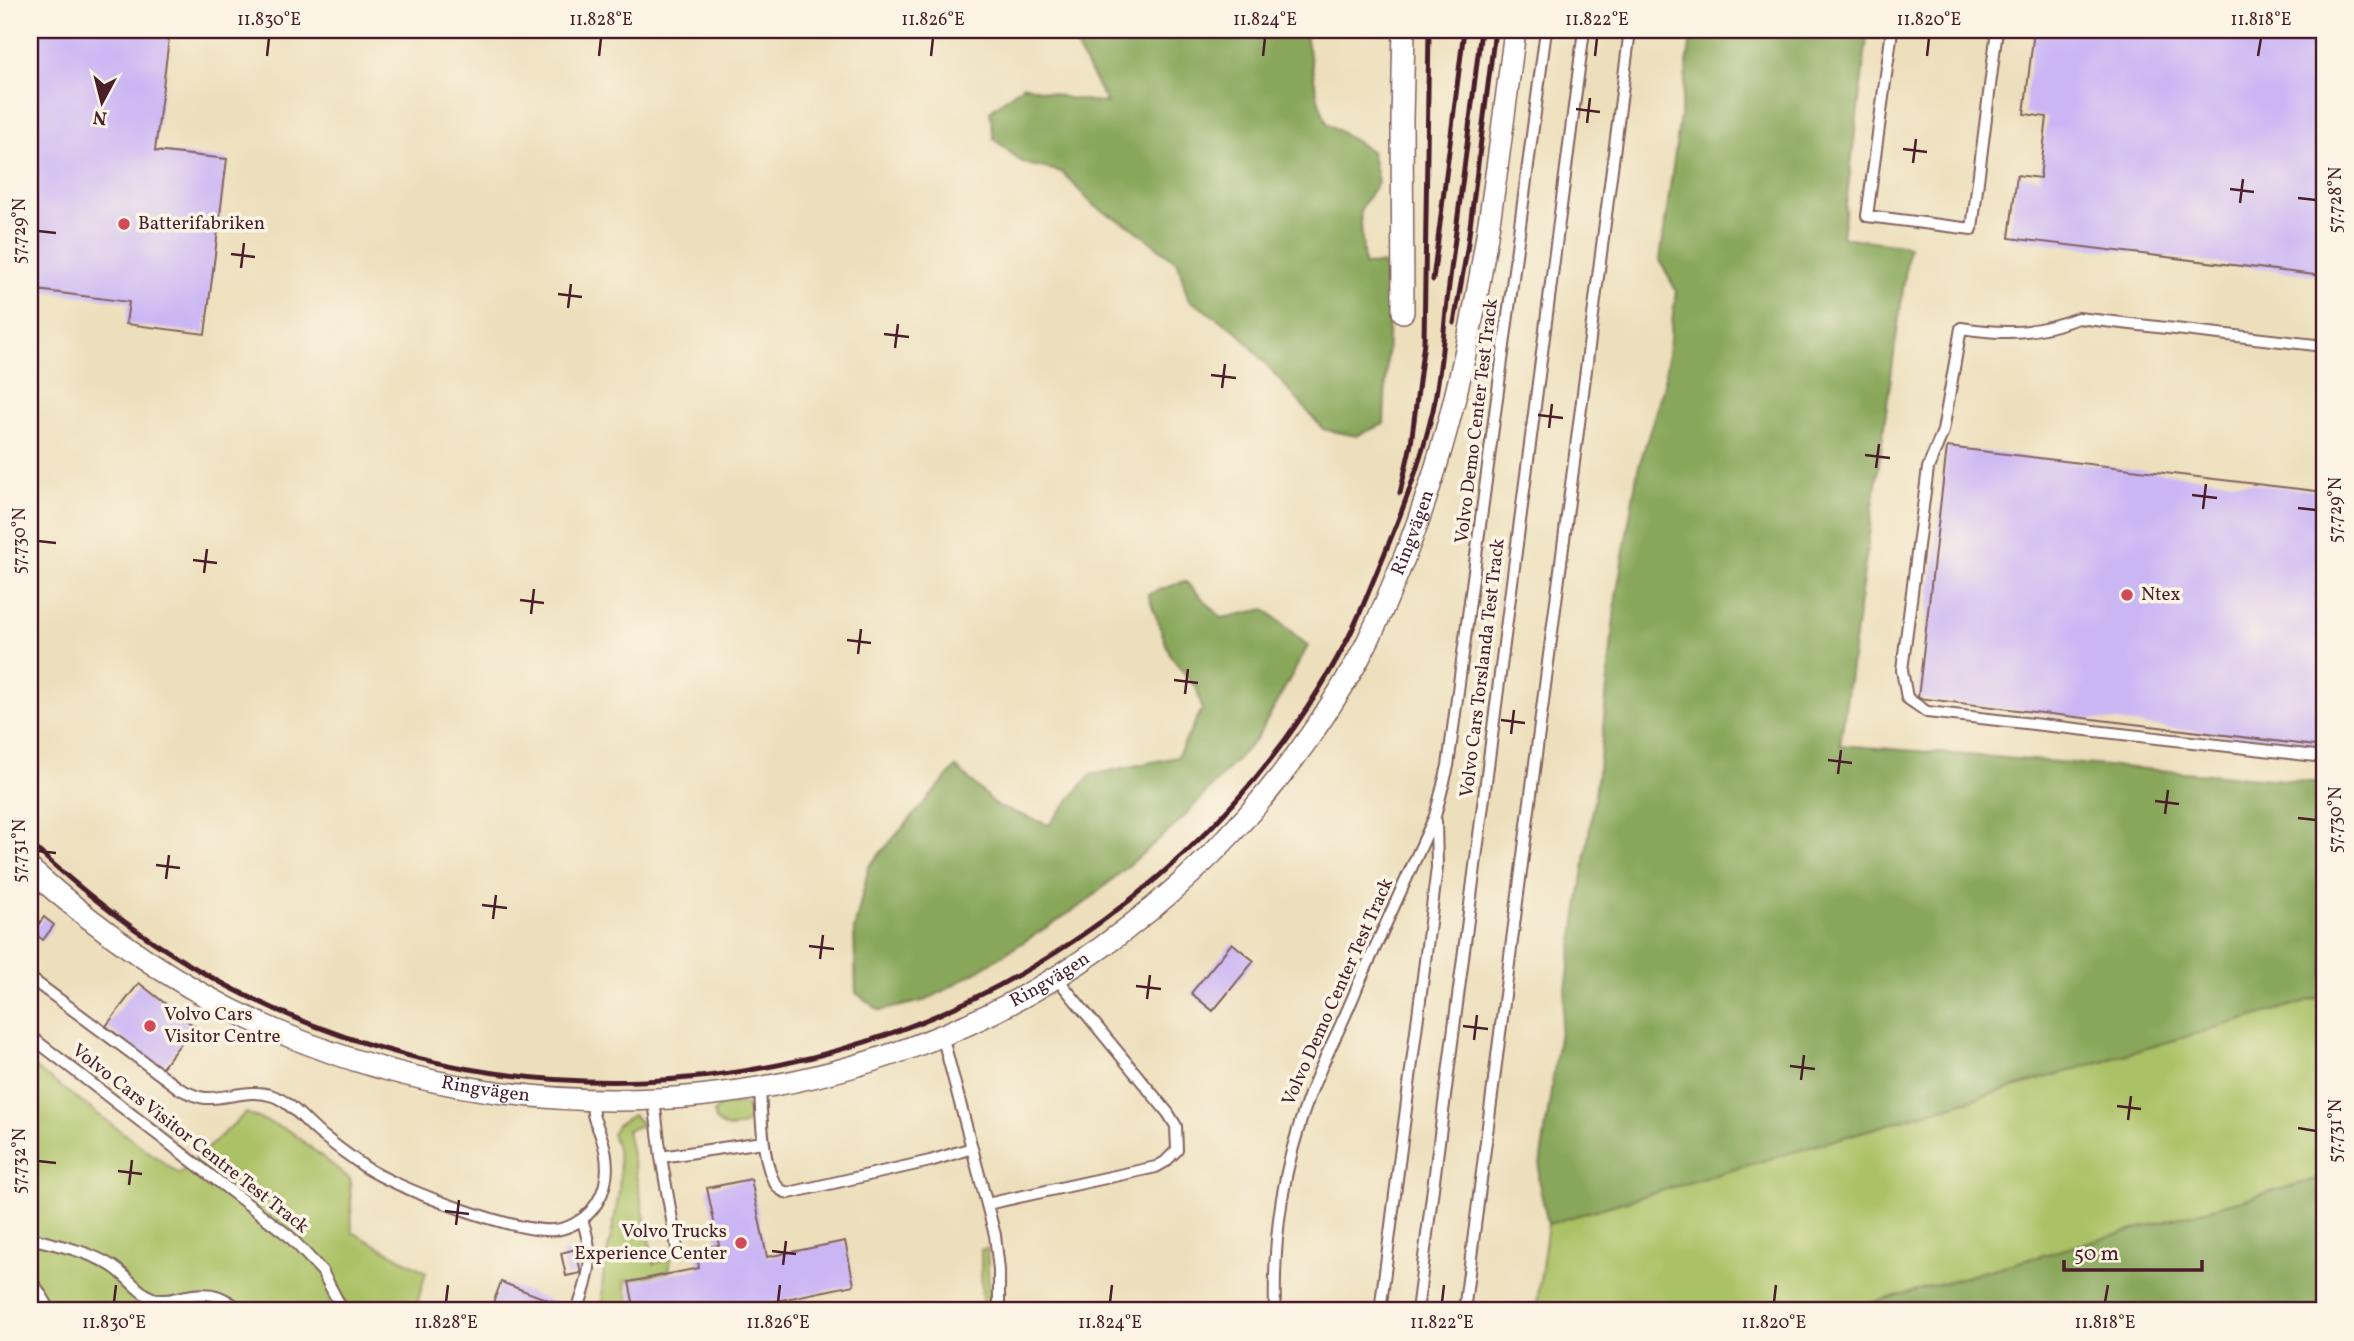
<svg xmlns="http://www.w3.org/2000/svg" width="2354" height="1341" font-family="Vollkorn,serif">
<rect width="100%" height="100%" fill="#fcf5e5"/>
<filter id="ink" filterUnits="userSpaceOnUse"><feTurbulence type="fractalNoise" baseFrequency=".0143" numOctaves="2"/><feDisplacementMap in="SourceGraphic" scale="14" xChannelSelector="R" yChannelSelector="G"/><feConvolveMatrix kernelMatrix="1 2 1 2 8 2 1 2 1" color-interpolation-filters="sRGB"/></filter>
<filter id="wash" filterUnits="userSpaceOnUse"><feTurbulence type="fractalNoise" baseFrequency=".00686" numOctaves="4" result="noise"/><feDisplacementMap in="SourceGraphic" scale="28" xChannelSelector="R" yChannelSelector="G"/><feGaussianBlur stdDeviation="1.57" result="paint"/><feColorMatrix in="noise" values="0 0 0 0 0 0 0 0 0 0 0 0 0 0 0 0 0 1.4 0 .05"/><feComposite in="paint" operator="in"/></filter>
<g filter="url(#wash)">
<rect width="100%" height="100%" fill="#eddfbc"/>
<path fill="#abc165" stroke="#7a7048" stroke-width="2" d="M 2324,996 L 2324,1177 L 1842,1311 L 1536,1311 L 1548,1224 Z
M 30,1064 L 179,1174 L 246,1113 L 290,1131 L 350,1179 L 352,1232 L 426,1272 L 415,1311 L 30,1311 Z
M 740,1103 L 747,1107 L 751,1118 C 743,1130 724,1131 715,1120 L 714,1112 L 720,1106 Z
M 633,1115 L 643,1125 L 627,1130 L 654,1264 L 671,1258 L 669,1271 L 625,1281 L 631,1311 L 603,1311 C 603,1300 601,1290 603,1279 C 608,1235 632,1176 612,1134 L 617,1125 Z
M 987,1248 L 990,1311 L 982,1311 L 981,1250 Z"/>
<path fill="#88a75a" stroke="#696342" stroke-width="2" d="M 1067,30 L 1305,30 L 1318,99 L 1327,123 L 1371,151 L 1378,182 L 1360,210 L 1364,265 L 1384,264 L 1390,294 L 1384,424 L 1356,436 L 1323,429 L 1238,332 L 1188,299 L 1178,263 L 1133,228 L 1094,206 L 1062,172 L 1023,163 L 994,139 L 990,111 L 1023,85 L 1067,98 L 1107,103 Z
M 1692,30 L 1868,30 L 1842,237 L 1909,246 L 1840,745 L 2324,783 L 2324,996 L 1548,1224 L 1538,1179 L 1600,759 L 1616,597 L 1638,469 L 1664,385 L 1676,291 L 1660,260 Z
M 1185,581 L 1222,618 L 1265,609 L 1308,646 L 1257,738 L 1177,824 L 1085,903 L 981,969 L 927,1000 L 880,1011 L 856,993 L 854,930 L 869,866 L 956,767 L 997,806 L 1049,825 L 1090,775 L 1177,757 L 1202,709 L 1197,689 L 1170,655 L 1148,594 Z
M 2324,1177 L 2324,1311 L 1842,1311 Z"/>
<g id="blocks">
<path fill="#cbb6f4" d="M 30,30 L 170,30 L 155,151 L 227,159 L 205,334 L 126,324 L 129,302 L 30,289 Z
M 2034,30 L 2324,30 L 2324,276 L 2009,238 L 2017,175 L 2040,178 L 2047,117 L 2024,114 Z
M 1947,447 L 2324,492 L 2324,747 L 1918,698 Z
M 44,917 L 54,925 L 43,940 L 33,932 Z
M 1232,943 L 1254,961 L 1213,1011 L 1191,993 Z
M 139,983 L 194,1026 L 161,1069 L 106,1026 Z
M 751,1179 L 767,1257 L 845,1241 L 854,1285 L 752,1306 L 753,1311 L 635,1311 L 629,1282 L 699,1268 L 696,1250 L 719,1245 L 707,1188 Z
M 576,1249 L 581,1273 L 566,1276 L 561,1253 Z
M 501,1282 L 559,1304 L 556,1311 L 490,1311 Z"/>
</g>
</g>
<g filter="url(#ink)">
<use href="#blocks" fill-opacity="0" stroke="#83625e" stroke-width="2"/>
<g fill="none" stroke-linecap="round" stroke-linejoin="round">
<g stroke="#83625e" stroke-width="14">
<path id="service" d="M 1892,30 L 1867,216 L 1972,229 L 1997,30
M 2324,346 L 2078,318 C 2035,334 2006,335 1961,328 L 1943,431 L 1928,468 L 1902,670 L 1907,698 L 1927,712 L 2324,757
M 30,978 L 180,1089 C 188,1093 196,1097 205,1098 C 228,1099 250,1088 273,1096 C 290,1102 304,1120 318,1132 C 333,1144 349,1156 365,1167 C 398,1189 516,1233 554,1230 C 568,1229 582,1221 591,1211 C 610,1189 610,1161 601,1136 C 596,1121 591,1118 593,1101
M 942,1035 L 995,1235 L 999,1270 L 999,1311
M 30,1036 L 289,1236 L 322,1271 L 343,1311
M 760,1087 C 761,1110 762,1173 779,1188 C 781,1191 785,1192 789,1193 L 930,1161 L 972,1148
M 654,1100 L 661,1157 L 763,1142
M 661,1157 L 678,1254
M 987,1204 L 1156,1167 L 1165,1162 L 1177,1150 L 1176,1126 L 1168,1113 L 1056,977
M 30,1238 C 57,1245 88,1251 112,1266 C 127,1275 138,1294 155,1299 C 162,1301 170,1300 177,1298 C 206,1291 218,1292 242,1311
M 30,1280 L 36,1287 L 51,1311
M 577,1311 C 590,1275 595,1257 582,1219
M 1275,1311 C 1273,1234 1283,1166 1310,1094 C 1324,1057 1344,1022 1358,985 L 1435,816 L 1448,766 L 1546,30
M 1380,1311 L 1437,868 L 1436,821
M 1417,1311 L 1584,30
M 1464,1311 L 1630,30"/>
</g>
<g stroke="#83625e" stroke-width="24">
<g id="minor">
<path d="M 1403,312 L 1402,119 L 1404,30"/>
<path id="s1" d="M 30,869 C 104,935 186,993 279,1032 C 545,1146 865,1116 1102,947 C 1208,871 1294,773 1358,660 C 1372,634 1384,607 1395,580 C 1470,405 1491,217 1515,30"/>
</g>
</g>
<use href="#service" stroke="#fff" stroke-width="10"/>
<use href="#minor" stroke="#fff" stroke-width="21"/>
<path stroke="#4a1f2b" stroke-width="5" d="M 1433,280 L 1464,30
M 1454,323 L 1467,250 L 1495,30
M 1400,493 L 1411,444 L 1424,342 L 1429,30
M 30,843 C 80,890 135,933 195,968 C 471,1129 811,1118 1075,940 C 1188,864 1281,765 1345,644 C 1357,622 1366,598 1376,574 C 1399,520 1420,467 1433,410 C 1441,374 1443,337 1447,301 C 1459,211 1470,120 1481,30"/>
</g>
</g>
<path fill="none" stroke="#4a1f2b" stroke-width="2.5" d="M 267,56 L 269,38M 599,56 L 601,38M 931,56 L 933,38M 1263,56 L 1265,38M 1595,56 L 1597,38M 1927,56 L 1929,38M 2258,56 L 2261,38M 1576,109 L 1600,112M 1587,123 L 1590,98M 1903,149 L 1927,152M 1913,163 L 1916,139M 2230,189 L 2254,192M 2298,198 L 2316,200M 2240,203 L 2243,179M 38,231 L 56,233M 231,254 L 255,257M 241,268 L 244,243M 558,294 L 582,297M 568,308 L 571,284M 884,334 L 909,337M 895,348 L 898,324M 1211,375 L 1236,378M 1222,388 L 1225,364M 1538,415 L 1563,418M 1549,428 L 1552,404M 1865,455 L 1890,458M 1876,468 L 1879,444M 2192,495 L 2217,498M 2298,508 L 2316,510M 2203,509 L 2206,484M 38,541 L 56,543M 193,560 L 217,563M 204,573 L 207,549M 520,600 L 544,603M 531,614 L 534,589M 847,640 L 871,643M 858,654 L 861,629M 1174,680 L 1198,683M 1185,694 L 1188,669M 1501,720 L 1525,723M 1511,734 L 1514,710M 1828,760 L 1852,763M 1838,774 L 1841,750M 2155,801 L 2179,804M 2165,814 L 2168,790M 2298,818 L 2316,820M 38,851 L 56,853M 156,865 L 180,868M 166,879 L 169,855M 482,905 L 507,908M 493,919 L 496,895M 809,946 L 834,949M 820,959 L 823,935M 1136,986 L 1161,989M 1147,999 L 1150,975M 1463,1026 L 1488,1029M 1474,1040 L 1477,1015M 1790,1066 L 1815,1069M 1801,1080 L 1804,1055M 2117,1106 L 2141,1109M 2128,1120 L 2131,1096M 2298,1128 L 2316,1131M 38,1161 L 56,1163M 118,1171 L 142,1174M 129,1185 L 132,1160M 445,1211 L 469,1214M 456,1225 L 459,1200M 772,1251 L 796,1254M 783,1265 L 786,1241M 114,1302 L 116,1285M 446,1302 L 448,1285M 778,1302 L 780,1285M 1110,1302 L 1112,1285M 1442,1302 L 1444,1285M 1774,1302 L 1776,1285M 2105,1302 L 2108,1285"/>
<g fill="#d1495b" stroke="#fcf5e5" stroke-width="2.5">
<circle cx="124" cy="224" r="7"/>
<circle cx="2127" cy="595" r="7"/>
<circle cx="150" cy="1026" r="7"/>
<circle cx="741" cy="1243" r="7"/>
</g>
<g text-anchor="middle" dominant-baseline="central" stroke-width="7" stroke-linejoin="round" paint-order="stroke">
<g font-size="19" fill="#4a1f2b" stroke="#fcf5e5" text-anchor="start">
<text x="138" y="224">Batterifabriken</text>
<text x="2141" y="595">Ntex</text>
<text x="164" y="1015">Volvo Cars<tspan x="164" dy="22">Visitor Centre</tspan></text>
<text x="727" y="1232" text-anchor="end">Volvo Trucks<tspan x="727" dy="22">Experience Center</tspan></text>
</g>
<g font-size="19" fill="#4a1f2b" stroke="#fcf5e5">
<text transform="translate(1477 421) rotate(-83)">Volvo Demo Center Test Track</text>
<text stroke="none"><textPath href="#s1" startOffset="1689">Ringvägen</textPath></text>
<text transform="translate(1483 668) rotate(-83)">Volvo Cars Torslanda Test Track</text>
<text stroke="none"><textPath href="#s1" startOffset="1101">Ringvägen</textPath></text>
<text transform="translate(1338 992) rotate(-66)">Volvo Demo Center Test Track</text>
<text stroke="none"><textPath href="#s1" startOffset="514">Ringvägen</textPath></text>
<text transform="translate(190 1139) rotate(38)">Volvo Cars Visitor Centre Test Track</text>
</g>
</g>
<rect width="2354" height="1341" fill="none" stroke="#fcf5e5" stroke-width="77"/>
<g transform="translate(102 102) rotate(187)" stroke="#fcf5e5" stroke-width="5" paint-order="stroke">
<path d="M0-5L12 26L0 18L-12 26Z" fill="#4a1f2b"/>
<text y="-10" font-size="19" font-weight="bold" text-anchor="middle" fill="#4a1f2b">N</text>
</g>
<path d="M2064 1260v10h138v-10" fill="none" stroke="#4a1f2b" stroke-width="3.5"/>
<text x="2074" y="1260" font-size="21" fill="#4a1f2b" stroke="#fcf5e5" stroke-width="5" paint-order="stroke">50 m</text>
<rect x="38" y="38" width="2278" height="1264" fill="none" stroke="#4a1f2b" stroke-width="2.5"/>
<g font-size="18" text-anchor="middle" fill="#4a1f2b">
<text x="269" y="25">11.830°E</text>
<text x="601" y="25">11.828°E</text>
<text x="933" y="25">11.826°E</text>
<text x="1265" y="25">11.824°E</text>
<text x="1597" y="25">11.822°E</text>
<text x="1929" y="25">11.820°E</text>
<text x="2261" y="25">11.818°E</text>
<text transform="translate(2335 200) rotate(-90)" y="6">57.728°N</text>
<text transform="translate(19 231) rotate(-90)" y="6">57.729°N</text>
<text transform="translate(2335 510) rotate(-90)" y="6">57.729°N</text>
<text transform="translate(19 541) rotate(-90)" y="6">57.730°N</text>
<text transform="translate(2335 820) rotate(-90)" y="6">57.730°N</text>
<text transform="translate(19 851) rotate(-90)" y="6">57.731°N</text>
<text transform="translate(2335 1131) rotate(-90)" y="6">57.731°N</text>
<text transform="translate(19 1161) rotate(-90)" y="6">57.732°N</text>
<text x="114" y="1328">11.830°E</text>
<text x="446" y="1328">11.828°E</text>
<text x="778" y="1328">11.826°E</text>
<text x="1110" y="1328">11.824°E</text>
<text x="1442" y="1328">11.822°E</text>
<text x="1774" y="1328">11.820°E</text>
<text x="2105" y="1328">11.818°E</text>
</g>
</svg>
